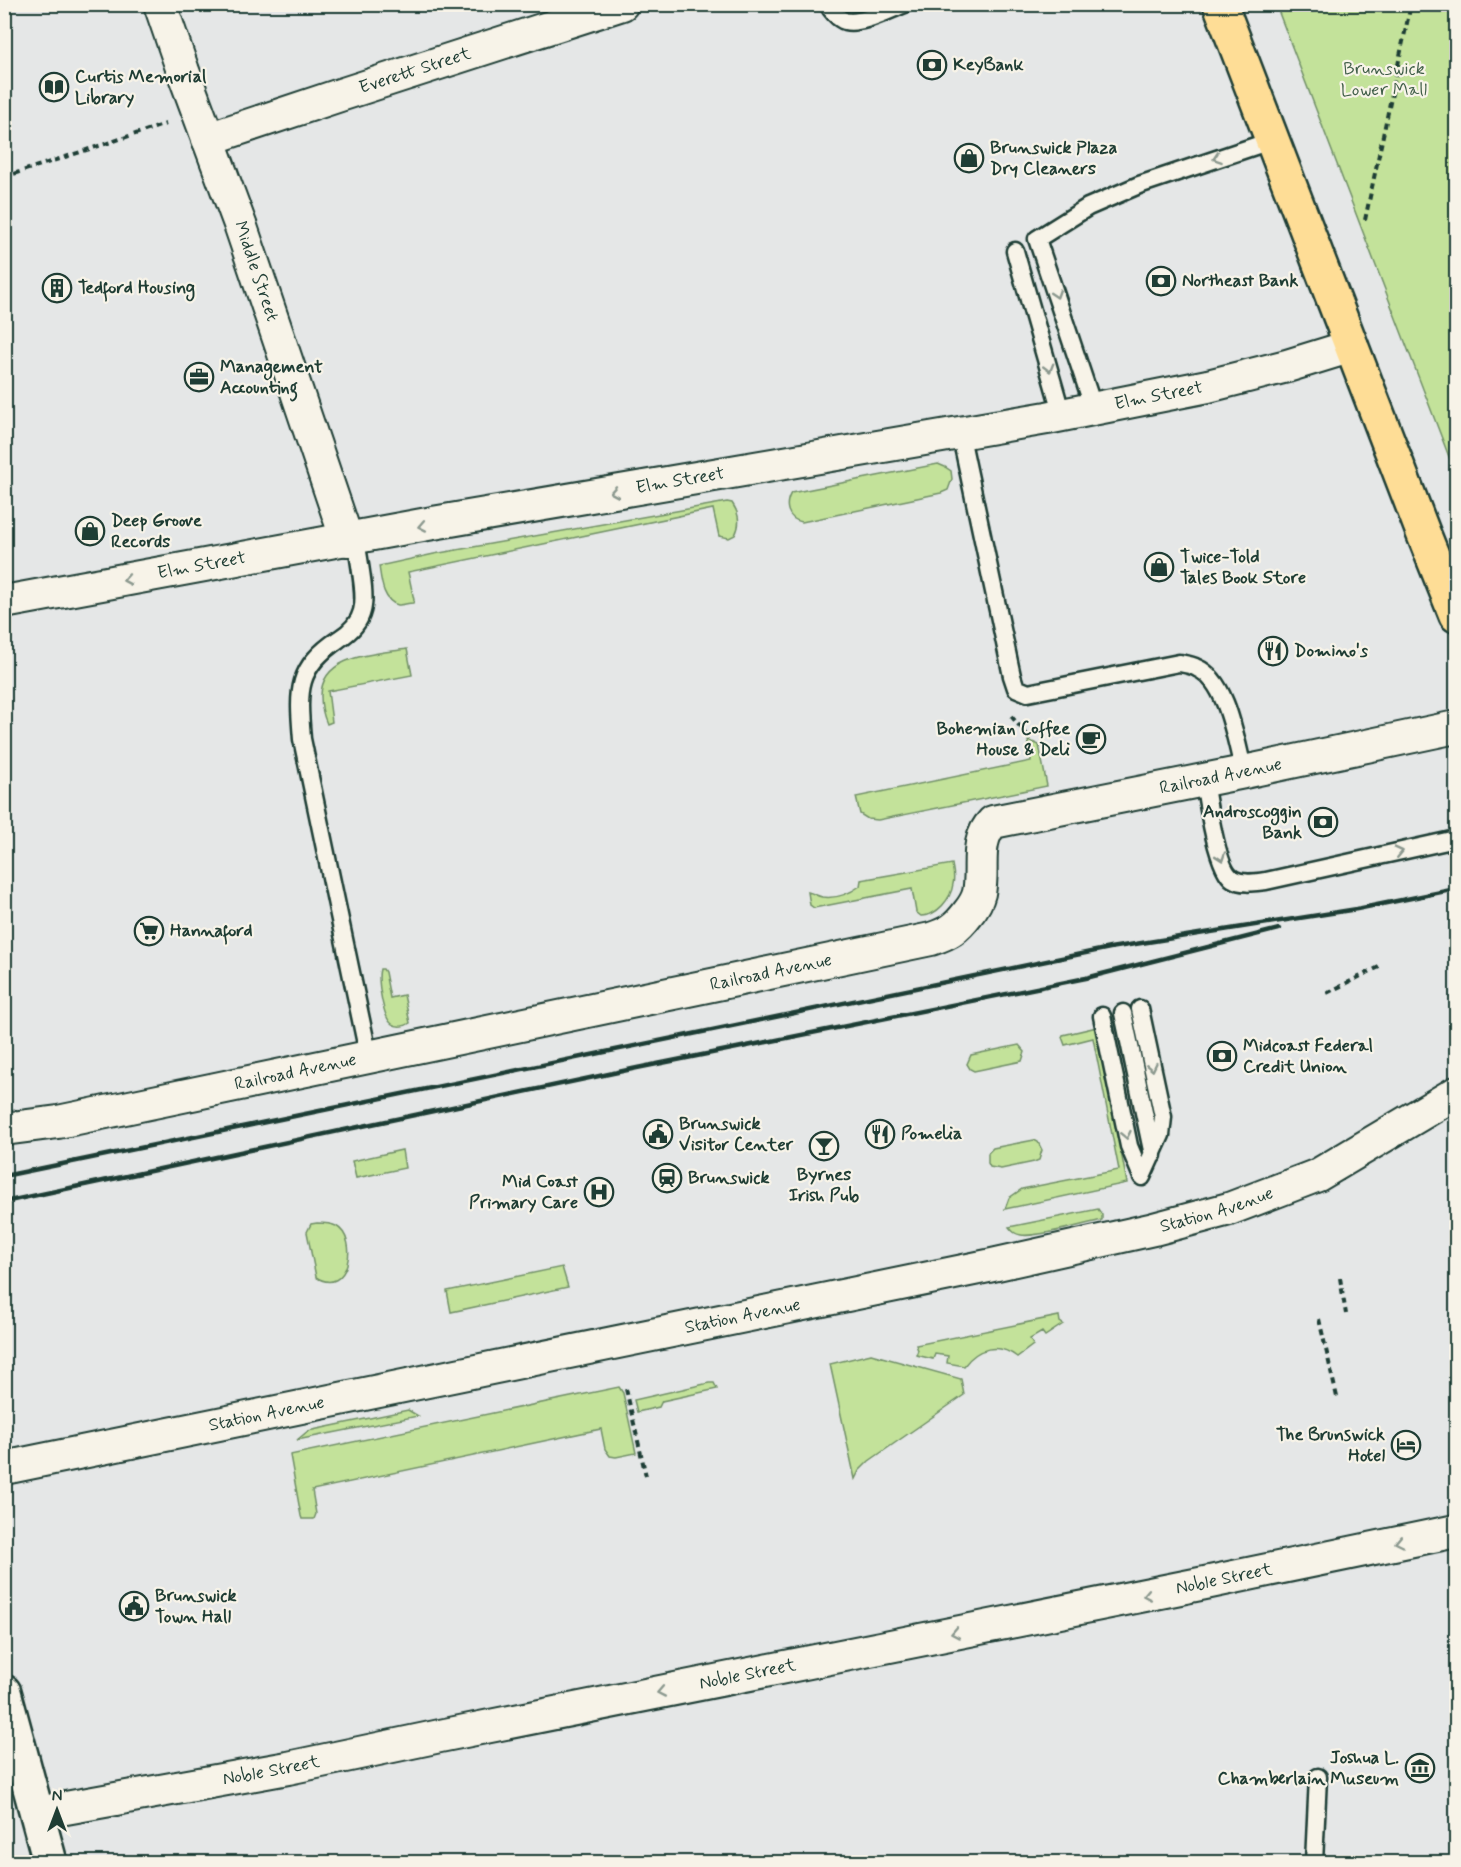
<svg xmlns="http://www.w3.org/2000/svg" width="1461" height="1867" font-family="Mynerve,sans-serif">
<rect width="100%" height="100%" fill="#e5e7e7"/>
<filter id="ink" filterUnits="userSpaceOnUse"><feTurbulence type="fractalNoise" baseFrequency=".0167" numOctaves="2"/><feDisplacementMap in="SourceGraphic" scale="12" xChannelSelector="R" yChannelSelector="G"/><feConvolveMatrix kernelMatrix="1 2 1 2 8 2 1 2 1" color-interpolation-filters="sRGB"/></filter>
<g filter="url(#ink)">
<path fill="#c3e29a" stroke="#719067" stroke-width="1.5" d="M 1276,5 L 1456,5 L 1456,475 Z
M 938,464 L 945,467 L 951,471 L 952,479 L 948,490 L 941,493 L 802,522 C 787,519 784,505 791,493 Z
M 727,502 L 732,503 C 739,513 741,524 735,535 L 729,538 L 719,536 L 713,509 L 408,572 L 414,600 L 413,603 C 409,603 402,605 398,605 C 382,601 381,578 379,566 L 434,554 Z
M 407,649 L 412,675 L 328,691 L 332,722 L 327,724 C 323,715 321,705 321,696 C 321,654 377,654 407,649 Z
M 1028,740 L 1039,745 L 1047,786 L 878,820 L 868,819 L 860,814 L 856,797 L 1031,761 Z
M 952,864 C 953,871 955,877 953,884 C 951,899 937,916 921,916 L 916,912 L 912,889 L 814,908 L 810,905 L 808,892 C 813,893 817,896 822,897 C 836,899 849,894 860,886 L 861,880 Z
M 380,969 L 383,969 L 385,972 L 390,998 L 404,995 L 410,1023 C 406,1026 398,1028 392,1024 C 383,1018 377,980 380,969 Z
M 1097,1027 L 1127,1183 L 1005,1209 L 1009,1198 L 1022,1189 L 1119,1170 L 1093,1038 L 1065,1045 L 1062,1037 L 1063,1035 Z
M 1019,1045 L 1025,1052 L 1022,1061 L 974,1071 L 970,1069 L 967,1064 L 971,1055 Z
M 1034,1140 L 1038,1142 L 1042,1150 L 1039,1160 L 1034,1162 L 1001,1169 L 990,1167 L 988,1163 L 988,1153 L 993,1148 Z
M 402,1150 L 405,1168 L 356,1178 L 352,1161 Z
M 1098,1209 L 1102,1215 L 1102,1220 C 1084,1224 1036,1238 1021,1235 C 1015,1234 1013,1232 1009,1227 Z
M 317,1223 C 324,1223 330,1223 336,1226 C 360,1239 348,1298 316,1277 L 307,1232 L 311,1224 Z
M 562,1267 L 568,1287 L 451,1312 L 447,1291 Z
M 1059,1316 L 1060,1322 L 1063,1324 L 1045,1336 L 1042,1332 L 1030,1339 L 1033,1345 L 1017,1357 C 998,1342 977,1348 964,1366 L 947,1363 L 948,1356 L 935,1354 L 933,1359 L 916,1355 L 918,1350 L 916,1345 Z
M 871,1354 L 961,1379 L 964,1395 L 869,1461 L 859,1471 L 855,1479 L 830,1364 Z
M 709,1383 L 714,1383 L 717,1389 L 662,1401 L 659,1407 L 637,1412 L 634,1400 Z
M 619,1387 L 623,1393 L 636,1453 L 616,1457 L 610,1456 L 605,1449 L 601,1429 L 312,1490 L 316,1514 L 314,1519 L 302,1519 L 301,1516 L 290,1455 Z
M 408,1410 L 418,1416 L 297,1440 L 308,1431 Z"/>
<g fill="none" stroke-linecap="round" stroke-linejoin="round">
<g stroke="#1f3d34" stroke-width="21">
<path id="service" d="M 828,4 C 831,10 838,19 845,21 C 861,25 889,10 905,4
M 1015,251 L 1062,415
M 1094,409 L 1037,239 L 1088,207 L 1139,185 L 1273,140
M 960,432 L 1012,676 L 1016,688 L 1028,693 L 1179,663 C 1185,664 1192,665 1197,668 C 1228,681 1236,743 1244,772
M 356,538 C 358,558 367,594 362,611 C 359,624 350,632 339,639 C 296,668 298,690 302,739 L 369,1058
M 1204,780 C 1207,799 1217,870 1233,879 C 1243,885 1256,882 1266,881 L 1456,839
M 1140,1009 L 1163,1117 L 1161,1135 L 1142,1177
M 1123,1013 L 1153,1155
M 1102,1016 L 1129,1146 L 1142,1177
M 1314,1862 L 1318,1777"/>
</g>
<g stroke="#1f3d34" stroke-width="36">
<g id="minor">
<path id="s1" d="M 160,4 L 183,71 L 241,227 L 347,540"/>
<path id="s2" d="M 208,139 L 340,95 L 622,4"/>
<path id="s3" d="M 4,602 L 433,523 L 1047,418 L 1208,386 L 1287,366 L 1352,346"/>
<path id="s4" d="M 4,1129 L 58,1122 L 931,939 C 949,933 956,929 968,913 C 973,907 977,901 979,893 C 984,868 974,841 993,822 L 1244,772 L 1456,727"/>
<path id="s5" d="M 4,1468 L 988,1266 L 1154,1229 L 1229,1209 L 1318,1175 L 1456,1093"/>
<path id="s6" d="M 38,1813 L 288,1768 L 440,1736 L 1210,1582 L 1456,1531"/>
</g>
</g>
<g stroke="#1f3d34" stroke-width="38">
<path id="tertiary" d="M 4,1692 L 50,1862"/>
</g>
<g stroke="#1f3d34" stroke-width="38">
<path id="primary" d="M 1220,4 L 1424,535 L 1456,615"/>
</g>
<path stroke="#1f3d34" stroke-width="4" stroke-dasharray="6 4.5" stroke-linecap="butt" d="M 4,177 L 166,124
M 1365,220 L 1411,4
M 1011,716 L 1028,736
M 1327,993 L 1381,966
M 1340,1278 L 1346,1314
M 1319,1319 L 1337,1397
M 626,1389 L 646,1476"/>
<use href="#service" stroke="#f7f3e8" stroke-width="16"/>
<use href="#minor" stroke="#f7f3e8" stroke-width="32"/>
<use href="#tertiary" stroke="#f7f3e8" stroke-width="33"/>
<use href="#primary" stroke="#fedd96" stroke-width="33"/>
<path stroke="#1f3d34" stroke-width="4.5" d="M 4,1176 L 1110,948 L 1357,909 L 1456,889
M 4,1202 L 637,1068 L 1086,978 L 1279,929"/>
</g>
<defs><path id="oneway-chevron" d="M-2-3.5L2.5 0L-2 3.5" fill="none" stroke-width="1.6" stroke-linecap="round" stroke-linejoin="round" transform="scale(1.5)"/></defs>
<g stroke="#8b988e">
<use href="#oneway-chevron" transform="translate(1217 158) rotate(161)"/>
<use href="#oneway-chevron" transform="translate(1056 294) rotate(72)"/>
<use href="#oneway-chevron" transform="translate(1049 368) rotate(74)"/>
<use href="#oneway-chevron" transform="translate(614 492) rotate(170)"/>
<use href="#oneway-chevron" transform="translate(422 526) rotate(169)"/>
<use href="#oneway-chevron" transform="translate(127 580) rotate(170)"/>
<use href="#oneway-chevron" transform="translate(1399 852) rotate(-13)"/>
<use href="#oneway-chevron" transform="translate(1221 857) rotate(71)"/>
<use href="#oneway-chevron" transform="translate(1152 1067) rotate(78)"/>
<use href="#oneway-chevron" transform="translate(1126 1135) rotate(78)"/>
<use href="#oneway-chevron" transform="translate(1399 1542) rotate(168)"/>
<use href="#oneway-chevron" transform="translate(1147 1595) rotate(169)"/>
<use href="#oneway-chevron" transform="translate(955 1633) rotate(169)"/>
<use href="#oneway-chevron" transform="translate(661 1692) rotate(169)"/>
</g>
</g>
<defs>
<g id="bank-ring" transform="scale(1.5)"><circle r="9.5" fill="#f7f3e8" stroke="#1f3d34" stroke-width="1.5"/><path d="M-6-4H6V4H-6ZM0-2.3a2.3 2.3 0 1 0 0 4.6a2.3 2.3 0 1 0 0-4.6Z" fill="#1f3d34"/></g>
<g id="library-ring" transform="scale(1.5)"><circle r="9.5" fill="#f7f3e8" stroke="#1f3d34" stroke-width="1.5"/><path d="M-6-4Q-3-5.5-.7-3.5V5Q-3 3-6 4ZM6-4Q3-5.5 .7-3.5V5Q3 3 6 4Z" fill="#1f3d34"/></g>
<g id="shop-ring" transform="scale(1.5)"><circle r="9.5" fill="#f7f3e8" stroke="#1f3d34" stroke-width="1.5"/><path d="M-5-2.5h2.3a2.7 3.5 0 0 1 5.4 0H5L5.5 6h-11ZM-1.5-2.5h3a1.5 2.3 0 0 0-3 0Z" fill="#1f3d34"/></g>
<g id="building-ring" transform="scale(1.5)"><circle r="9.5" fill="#f7f3e8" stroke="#1f3d34" stroke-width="1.5"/><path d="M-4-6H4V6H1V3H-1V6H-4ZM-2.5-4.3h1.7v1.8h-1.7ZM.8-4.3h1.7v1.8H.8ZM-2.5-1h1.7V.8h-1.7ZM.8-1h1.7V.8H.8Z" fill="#1f3d34"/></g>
<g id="office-ring" transform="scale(1.5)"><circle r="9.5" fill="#f7f3e8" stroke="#1f3d34" stroke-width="1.5"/><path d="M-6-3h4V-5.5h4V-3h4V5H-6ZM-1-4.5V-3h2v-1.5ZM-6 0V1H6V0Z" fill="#1f3d34"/></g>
<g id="restaurant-ring" transform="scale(1.5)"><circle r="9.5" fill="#f7f3e8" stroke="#1f3d34" stroke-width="1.5"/><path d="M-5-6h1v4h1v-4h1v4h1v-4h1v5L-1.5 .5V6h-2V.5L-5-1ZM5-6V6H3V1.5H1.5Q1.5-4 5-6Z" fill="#1f3d34"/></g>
<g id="cafe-ring" transform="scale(1.5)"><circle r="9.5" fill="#f7f3e8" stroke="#1f3d34" stroke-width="1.5"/><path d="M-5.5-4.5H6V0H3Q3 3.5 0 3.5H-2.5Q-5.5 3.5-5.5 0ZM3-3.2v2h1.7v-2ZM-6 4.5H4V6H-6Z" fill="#1f3d34"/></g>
<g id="supermarket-ring" transform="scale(1.5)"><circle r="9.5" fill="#f7f3e8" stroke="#1f3d34" stroke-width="1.5"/><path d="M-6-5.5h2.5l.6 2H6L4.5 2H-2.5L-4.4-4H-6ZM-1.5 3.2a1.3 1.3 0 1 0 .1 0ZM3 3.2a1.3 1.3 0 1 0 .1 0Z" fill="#1f3d34"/></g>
<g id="civic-ring" transform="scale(1.5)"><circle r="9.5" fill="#f7f3e8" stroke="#1f3d34" stroke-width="1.5"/><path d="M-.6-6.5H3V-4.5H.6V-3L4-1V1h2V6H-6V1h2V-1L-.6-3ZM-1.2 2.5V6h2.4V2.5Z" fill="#1f3d34"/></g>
<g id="bar-ring" transform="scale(1.5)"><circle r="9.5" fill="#f7f3e8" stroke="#1f3d34" stroke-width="1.5"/><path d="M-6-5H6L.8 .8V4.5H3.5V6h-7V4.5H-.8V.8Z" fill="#1f3d34"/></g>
<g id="station-ring" transform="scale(1.5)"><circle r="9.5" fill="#f7f3e8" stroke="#1f3d34" stroke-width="1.5"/><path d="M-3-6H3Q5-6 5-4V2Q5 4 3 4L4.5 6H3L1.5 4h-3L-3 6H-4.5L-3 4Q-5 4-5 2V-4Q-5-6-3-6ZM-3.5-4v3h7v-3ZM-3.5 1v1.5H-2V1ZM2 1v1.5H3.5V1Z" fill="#1f3d34"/></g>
<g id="hospital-ring" transform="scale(1.5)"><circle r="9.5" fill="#f7f3e8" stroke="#1f3d34" stroke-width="1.5"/><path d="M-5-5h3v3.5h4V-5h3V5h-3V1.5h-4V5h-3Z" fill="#1f3d34"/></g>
<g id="hotel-ring" transform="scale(1.5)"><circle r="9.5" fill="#f7f3e8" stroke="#1f3d34" stroke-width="1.5"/><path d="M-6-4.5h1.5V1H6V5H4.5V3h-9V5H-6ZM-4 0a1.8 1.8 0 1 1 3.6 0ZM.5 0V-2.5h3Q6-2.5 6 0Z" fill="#1f3d34"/></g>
<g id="museum-ring" transform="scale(1.5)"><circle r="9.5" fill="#f7f3e8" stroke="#1f3d34" stroke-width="1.5"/><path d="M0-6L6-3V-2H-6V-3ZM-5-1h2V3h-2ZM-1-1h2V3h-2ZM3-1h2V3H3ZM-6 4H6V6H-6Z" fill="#1f3d34"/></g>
</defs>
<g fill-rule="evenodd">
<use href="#bank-ring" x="932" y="65"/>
<use href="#library-ring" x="54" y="87"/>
<use href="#shop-ring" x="969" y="158"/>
<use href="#bank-ring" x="1161" y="281"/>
<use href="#building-ring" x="57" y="288"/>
<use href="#office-ring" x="199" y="377"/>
<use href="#shop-ring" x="90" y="531"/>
<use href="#shop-ring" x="1159" y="567"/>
<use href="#restaurant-ring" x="1273" y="651"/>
<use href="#cafe-ring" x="1091" y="739"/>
<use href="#bank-ring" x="1323" y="822"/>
<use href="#supermarket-ring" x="149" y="931"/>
<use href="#bank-ring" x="1222" y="1056"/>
<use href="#civic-ring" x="658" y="1134"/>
<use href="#restaurant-ring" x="880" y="1134"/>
<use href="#bar-ring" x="824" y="1146"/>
<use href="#station-ring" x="667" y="1178"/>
<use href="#hospital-ring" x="599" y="1192"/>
<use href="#hotel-ring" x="1406" y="1445"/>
<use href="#civic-ring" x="134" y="1606"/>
<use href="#museum-ring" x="1420" y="1768"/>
</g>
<g text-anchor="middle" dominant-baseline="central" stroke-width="4.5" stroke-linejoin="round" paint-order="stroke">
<g font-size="18" font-weight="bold" fill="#1f3d34" stroke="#f7f3e8" text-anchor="start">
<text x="953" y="65">KeyBank</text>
<text x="75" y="77">Curtis Memorial<tspan x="75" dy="21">Library</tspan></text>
<text x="990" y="148">Brunswick Plaza<tspan x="990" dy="21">Dry Cleaners</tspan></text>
<text x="1182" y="281">Northeast Bank</text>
<text x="78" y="288">Tedford Housing</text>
<text x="220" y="367">Management<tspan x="220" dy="21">Accounting</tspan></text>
<text x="111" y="521">Deep Groove<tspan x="111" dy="21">Records</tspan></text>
<text x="1180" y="557">Twice-Told<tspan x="1180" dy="21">Tales Book Store</tspan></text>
<text x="1294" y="651">Domino's</text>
<text x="1070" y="729" text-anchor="end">Bohemian Coffee<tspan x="1070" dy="21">House &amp; Deli</tspan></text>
<text x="1302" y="812" text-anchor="end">Androscoggin<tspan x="1302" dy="21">Bank</tspan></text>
<text x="170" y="931">Hannaford</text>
<text x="1243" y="1046">Midcoast Federal<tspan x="1243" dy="21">Credit Union</tspan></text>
<text x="679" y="1124">Brunswick<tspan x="679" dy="21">Visitor Center</tspan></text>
<text x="901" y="1134">Pomelia</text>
<text x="824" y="1175" text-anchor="middle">Byrnes<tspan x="824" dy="21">Irish Pub</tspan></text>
<text x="688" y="1178">Brunswick</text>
<text x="578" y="1182" text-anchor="end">Mid Coast<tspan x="578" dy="21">Primary Care</tspan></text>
<text x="1385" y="1435" text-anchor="end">The Brunswick<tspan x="1385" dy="21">Hotel</tspan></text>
<text x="155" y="1596">Brunswick<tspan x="155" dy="21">Town Hall</tspan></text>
<text x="1399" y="1758" text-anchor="end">Joshua L.<tspan x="1399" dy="21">Chamberlain Museum</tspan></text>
</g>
<g font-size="18" fill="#405e48" stroke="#f7f3e8">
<text x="1384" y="69">Brunswick<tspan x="1384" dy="21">Lower Mall</tspan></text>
</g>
<g font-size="18" fill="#1f3d34" stroke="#f7f3e8">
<text stroke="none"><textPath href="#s2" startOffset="218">Everett Street</textPath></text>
<text stroke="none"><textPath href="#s1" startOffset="284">Middle Street</textPath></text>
<text stroke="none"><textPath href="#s3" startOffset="1173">Elm Street</textPath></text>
<text stroke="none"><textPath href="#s3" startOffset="687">Elm Street</textPath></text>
<text stroke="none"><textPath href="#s3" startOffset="201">Elm Street</textPath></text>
<text stroke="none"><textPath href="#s4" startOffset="1322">Railroad Avenue</textPath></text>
<text stroke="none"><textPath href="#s4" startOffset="783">Railroad Avenue</textPath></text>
<text stroke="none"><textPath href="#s4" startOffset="297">Railroad Avenue</textPath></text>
<text stroke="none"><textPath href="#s5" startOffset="1240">Station Avenue</textPath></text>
<text stroke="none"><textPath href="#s5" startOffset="754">Station Avenue</textPath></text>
<text stroke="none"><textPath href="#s5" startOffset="268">Station Avenue</textPath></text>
<text stroke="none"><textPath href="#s6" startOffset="1209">Noble Street</textPath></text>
<text stroke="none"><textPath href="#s6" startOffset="723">Noble Street</textPath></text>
<text stroke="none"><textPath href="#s6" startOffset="237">Noble Street</textPath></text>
</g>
</g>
<rect width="1461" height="1867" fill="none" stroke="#f7f3e8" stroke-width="24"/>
<rect x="12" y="12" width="1437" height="1843" fill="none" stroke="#1f3d34" stroke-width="2" filter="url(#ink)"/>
<g transform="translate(57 1810)" stroke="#f7f3e8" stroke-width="4.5" paint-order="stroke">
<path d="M0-4.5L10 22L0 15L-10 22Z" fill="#1f3d34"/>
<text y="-9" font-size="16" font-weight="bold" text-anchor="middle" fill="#1f3d34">N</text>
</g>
</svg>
